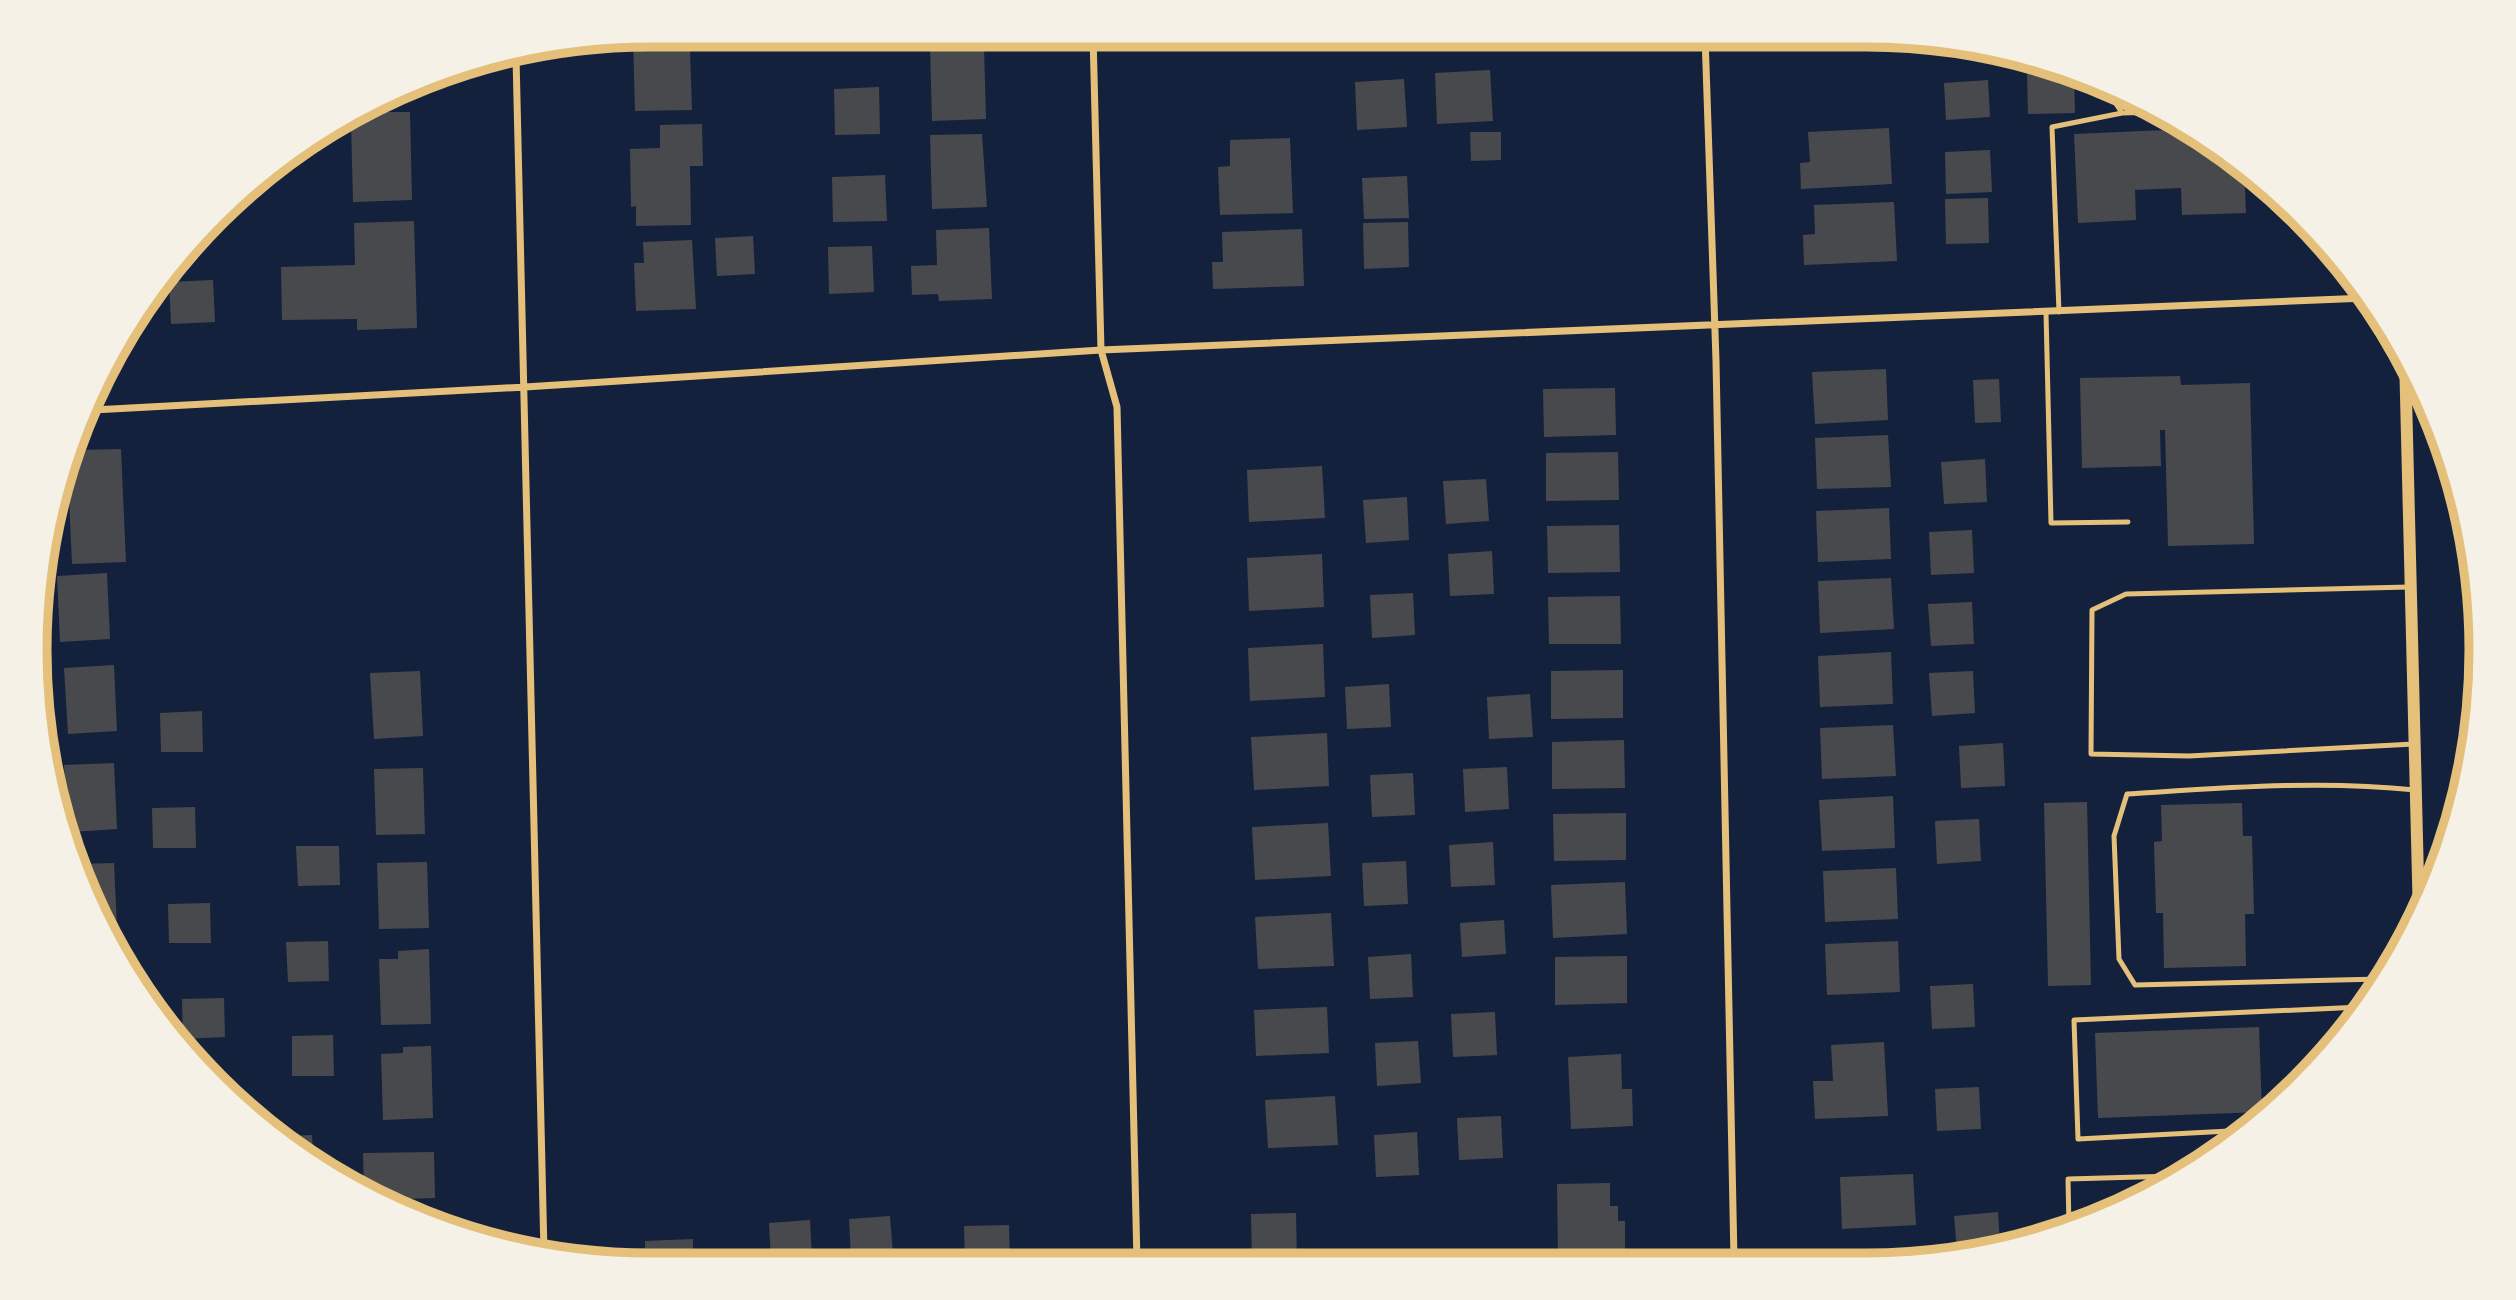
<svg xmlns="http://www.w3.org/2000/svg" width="2516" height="1300" font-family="Montserrat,sans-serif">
<rect width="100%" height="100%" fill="#14213d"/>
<path fill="#48494c" d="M 650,35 L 706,35 L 707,49 L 690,50 L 692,110 L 635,111 L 633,38 Z
M 834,35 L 879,35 L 879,41 L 834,42 Z
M 1353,36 L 1396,36 L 1396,38 L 1353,40 Z
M 984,47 L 986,119 L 932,121 L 930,48 Z
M 1490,70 L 1493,121 L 1437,124 L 1435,73 Z
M 2067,72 L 2074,74 L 2075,113 L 2028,114 L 2027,73 Z
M 1404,79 L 1407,127 L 1357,130 L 1355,82 Z
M 1988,80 L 1990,117 L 1946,120 L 1944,83 Z
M 879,87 L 880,134 L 835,135 L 834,89 Z
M 369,112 L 410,112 L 412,200 L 353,202 L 351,122 Z
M 702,124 L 703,166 L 690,166 L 691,225 L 636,226 L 636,206 L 631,207 L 630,149 L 660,148 L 660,125 Z
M 1889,128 L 1892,184 L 1801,189 L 1800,163 L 1810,162 L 1808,132 Z
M 2188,129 L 2244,165 L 2246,213 L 2182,215 L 2181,188 L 2135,190 L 2136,220 L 2078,223 L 2074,134 Z
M 1470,132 L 1501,132 L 1501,160 L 1471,161 Z
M 982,134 L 987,207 L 932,209 L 930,135 Z
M 1290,138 L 1293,213 L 1220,215 L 1218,167 L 1230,166 L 1230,140 Z
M 1990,150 L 1992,192 L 1946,194 L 1945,152 Z
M 885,175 L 887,221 L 833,222 L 832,177 Z
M 1407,176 L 1409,218 L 1364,219 L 1362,178 Z
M 1988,198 L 1989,243 L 1946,244 L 1945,199 Z
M 1894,202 L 1897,261 L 1804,265 L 1803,235 L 1815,234 L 1814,205 Z
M 414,221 L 417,328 L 357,330 L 357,319 L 282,320 L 281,267 L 355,265 L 354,223 Z
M 1408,222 L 1409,267 L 1364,269 L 1363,223 Z
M 989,228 L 992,299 L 939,301 L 938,294 L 912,295 L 911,266 L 937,265 L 936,230 Z
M 1302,229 L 1304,286 L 1213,289 L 1212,262 L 1223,262 L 1222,232 Z
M 753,236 L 755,274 L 717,276 L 715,238 Z
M 692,240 L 696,309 L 636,311 L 634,263 L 644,263 L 643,242 Z
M 872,246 L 874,292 L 829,294 L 828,247 Z
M 213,280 L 215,322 L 171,324 L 169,282 Z
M 1886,369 L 1888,420 L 1815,424 L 1812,372 Z
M 2180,376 L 2181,385 L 2250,383 L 2254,544 L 2168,546 L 2165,430 L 2160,430 L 2161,466 L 2082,468 L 2080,378 Z
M 1999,379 L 2001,422 L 1975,423 L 1973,380 Z
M 1615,388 L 1616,435 L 1544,437 L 1543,389 Z
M 1888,435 L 1891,487 L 1817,489 L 1815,438 Z
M 121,449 L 126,562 L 72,564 L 69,498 L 56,499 L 56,491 L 74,450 Z
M 1618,452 L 1619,500 L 1546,501 L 1546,453 Z
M 1985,459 L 1987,502 L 1944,504 L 1941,462 Z
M 1322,466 L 1325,518 L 1249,522 L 1247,470 Z
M 1486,479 L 1489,521 L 1446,524 L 1443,481 Z
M 1407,497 L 1409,540 L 1366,543 L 1363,500 Z
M 1889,508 L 1891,559 L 1818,562 L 1816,511 Z
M 1619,525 L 1620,572 L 1548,573 L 1547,526 Z
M 1972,530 L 1974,573 L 1931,575 L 1929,532 Z
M 1492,551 L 1494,594 L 1450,596 L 1448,554 Z
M 1322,554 L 1324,607 L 1249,611 L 1247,558 Z
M 107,573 L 110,639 L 60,642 L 57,576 Z
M 1891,578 L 1894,629 L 1820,633 L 1818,581 Z
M 1413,593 L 1415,635 L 1372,638 L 1370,595 Z
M 1620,596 L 1621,644 L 1549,644 L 1548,597 Z
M 1972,602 L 1974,644 L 1931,646 L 1928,604 Z
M 1323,644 L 1325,697 L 1250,701 L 1248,648 Z
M 1891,652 L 1893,704 L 1820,707 L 1818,656 Z
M 114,665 L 117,731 L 68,734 L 64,668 Z
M 1623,670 L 1623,718 L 1551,719 L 1551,671 Z
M 420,671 L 423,736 L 374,739 L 370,673 Z
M 1973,671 L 1975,713 L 1932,716 L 1929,673 Z
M 1389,684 L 1391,727 L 1347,729 L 1345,687 Z
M 1530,694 L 1533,737 L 1489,739 L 1487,697 Z
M 202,711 L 203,752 L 161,752 L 160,713 Z
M 1893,725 L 1896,776 L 1822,779 L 1820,728 Z
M 1327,733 L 1329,786 L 1254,790 L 1251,737 Z
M 1624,740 L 1625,788 L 1552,789 L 1552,742 Z
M 2003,743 L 2005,786 L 1961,788 L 1959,746 Z
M 114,763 L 117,829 L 71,832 L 67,818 L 64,765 Z
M 1507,767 L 1509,809 L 1465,812 L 1463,769 Z
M 423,768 L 425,834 L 376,835 L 374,769 Z
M 1413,773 L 1415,815 L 1372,817 L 1370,775 Z
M 1893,796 L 1895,848 L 1822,851 L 1819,800 Z
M 2087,802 L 2091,985 L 2048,986 L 2044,803 Z
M 2242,803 L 2243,836 L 2252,836 L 2254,914 L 2245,914 L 2246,966 L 2164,968 L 2163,913 L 2156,913 L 2154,842 L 2162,841 L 2161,805 Z
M 195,807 L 196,848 L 153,848 L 152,808 Z
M 1626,813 L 1626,860 L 1554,861 L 1553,814 Z
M 1979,819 L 1981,861 L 1937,864 L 1935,821 Z
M 1328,823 L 1331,876 L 1255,880 L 1252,827 Z
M 1493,842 L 1495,885 L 1451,887 L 1449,845 Z
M 296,846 L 339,846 L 340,885 L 298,886 Z
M 1406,861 L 1408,904 L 1364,906 L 1362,863 Z
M 427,862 L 429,928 L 379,929 L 377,863 Z
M 114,863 L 117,928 L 103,929 L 98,922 L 81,864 Z
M 1896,868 L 1898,919 L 1825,922 L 1823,871 Z
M 1625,882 L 1627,934 L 1553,938 L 1551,885 Z
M 210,903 L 211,943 L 169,943 L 168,904 Z
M 1331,913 L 1334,966 L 1258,969 L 1255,917 Z
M 1504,920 L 1506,954 L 1462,957 L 1460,923 Z
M 328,941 L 329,981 L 288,982 L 286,942 Z
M 1898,941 L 1900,992 L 1827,995 L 1825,944 Z
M 429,949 L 431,1024 L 381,1025 L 379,959 L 398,959 L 398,951 Z
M 1411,954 L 1413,997 L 1370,999 L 1368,957 Z
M 1627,956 L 1627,1003 L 1555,1005 L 1555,957 Z
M 1973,984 L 1975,1027 L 1932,1029 L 1930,986 Z
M 224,998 L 225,1037 L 183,1039 L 182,999 Z
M 1327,1007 L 1329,1053 L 1256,1056 L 1254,1010 Z
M 1495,1012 L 1497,1055 L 1453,1057 L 1451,1014 Z
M 2259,1027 L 2262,1112 L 2098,1118 L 2095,1033 Z
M 333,1035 L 334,1076 L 292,1076 L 292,1036 Z
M 1418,1041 L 1421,1083 L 1377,1086 L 1375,1043 Z
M 1884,1042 L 1888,1116 L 1815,1119 L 1813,1081 L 1833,1081 L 1831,1045 Z
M 431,1046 L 433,1118 L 383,1120 L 381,1054 L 403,1053 L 403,1047 Z
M 1621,1054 L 1622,1089 L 1632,1089 L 1633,1126 L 1571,1129 L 1568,1057 Z
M 1979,1087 L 1981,1129 L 1937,1131 L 1935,1089 Z
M 1335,1096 L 1338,1145 L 1268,1148 L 1265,1100 Z
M 1501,1116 L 1503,1158 L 1459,1160 L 1457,1118 Z
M 1417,1132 L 1419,1175 L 1376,1177 L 1374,1135 Z
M 312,1135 L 313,1155 L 286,1136 Z
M 434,1152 L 435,1198 L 375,1200 L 364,1191 L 363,1153 Z
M 1913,1174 L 1916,1225 L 1842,1229 L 1840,1177 Z
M 1610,1183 L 1610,1206 L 1618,1206 L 1618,1221 L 1625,1221 L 1625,1261 L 1558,1261 L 1557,1184 Z
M 2126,1204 L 2102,1218 L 2093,1220 L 2093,1205 Z
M 1998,1212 L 2000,1245 L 1957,1252 L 1954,1216 Z
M 1296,1213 L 1297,1262 L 1252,1262 L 1251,1214 Z
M 890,1216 L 893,1254 L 851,1258 L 849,1219 Z
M 810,1220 L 812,1258 L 771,1261 L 769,1223 Z
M 1009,1225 L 1010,1263 L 965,1263 L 964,1226 Z
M 693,1239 L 693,1263 L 645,1264 L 645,1241 Z"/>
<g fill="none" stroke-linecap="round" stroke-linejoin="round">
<path stroke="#e5c07b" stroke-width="5" d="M 2122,113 L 2160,112
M 2059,312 L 2052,127 L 2122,113 L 2104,85
M 2046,313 L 2051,523 L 2128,522
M 2409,587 L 2126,594 L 2092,610 L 2091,754 L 2189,756 L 2414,744
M 2380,979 L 2135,985 L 2119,959 L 2114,836 L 2127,794 C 2223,788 2319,780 2415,790
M 2248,1130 L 2078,1139 L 2074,1020 L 2361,1007
M 2069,1227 L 2068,1179 L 2174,1176"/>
<path stroke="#e5c07b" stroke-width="7" d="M 1093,35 L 1101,350 L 1117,407 L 1137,1262
M 1705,36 L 1716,361 L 1734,1260
M 516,57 L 544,1253
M 93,410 L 525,387 L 1101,350 L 2367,298"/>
<path stroke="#e5c07b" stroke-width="12" d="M 2405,356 L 2419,919"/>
</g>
<path d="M0 0H2516V1300H0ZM650 47H1866A603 603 0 0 1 2469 650V650A603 603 0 0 1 1866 1253H650A603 603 0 0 1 47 650V650A603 603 0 0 1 650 47Z" fill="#f6f1e7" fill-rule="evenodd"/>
<path fill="none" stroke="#e5c07b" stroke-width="9" d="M650 47H1866A603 603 0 0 1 2469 650V650A603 603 0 0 1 1866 1253H650A603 603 0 0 1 47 650V650A603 603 0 0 1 650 47Z"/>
</svg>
